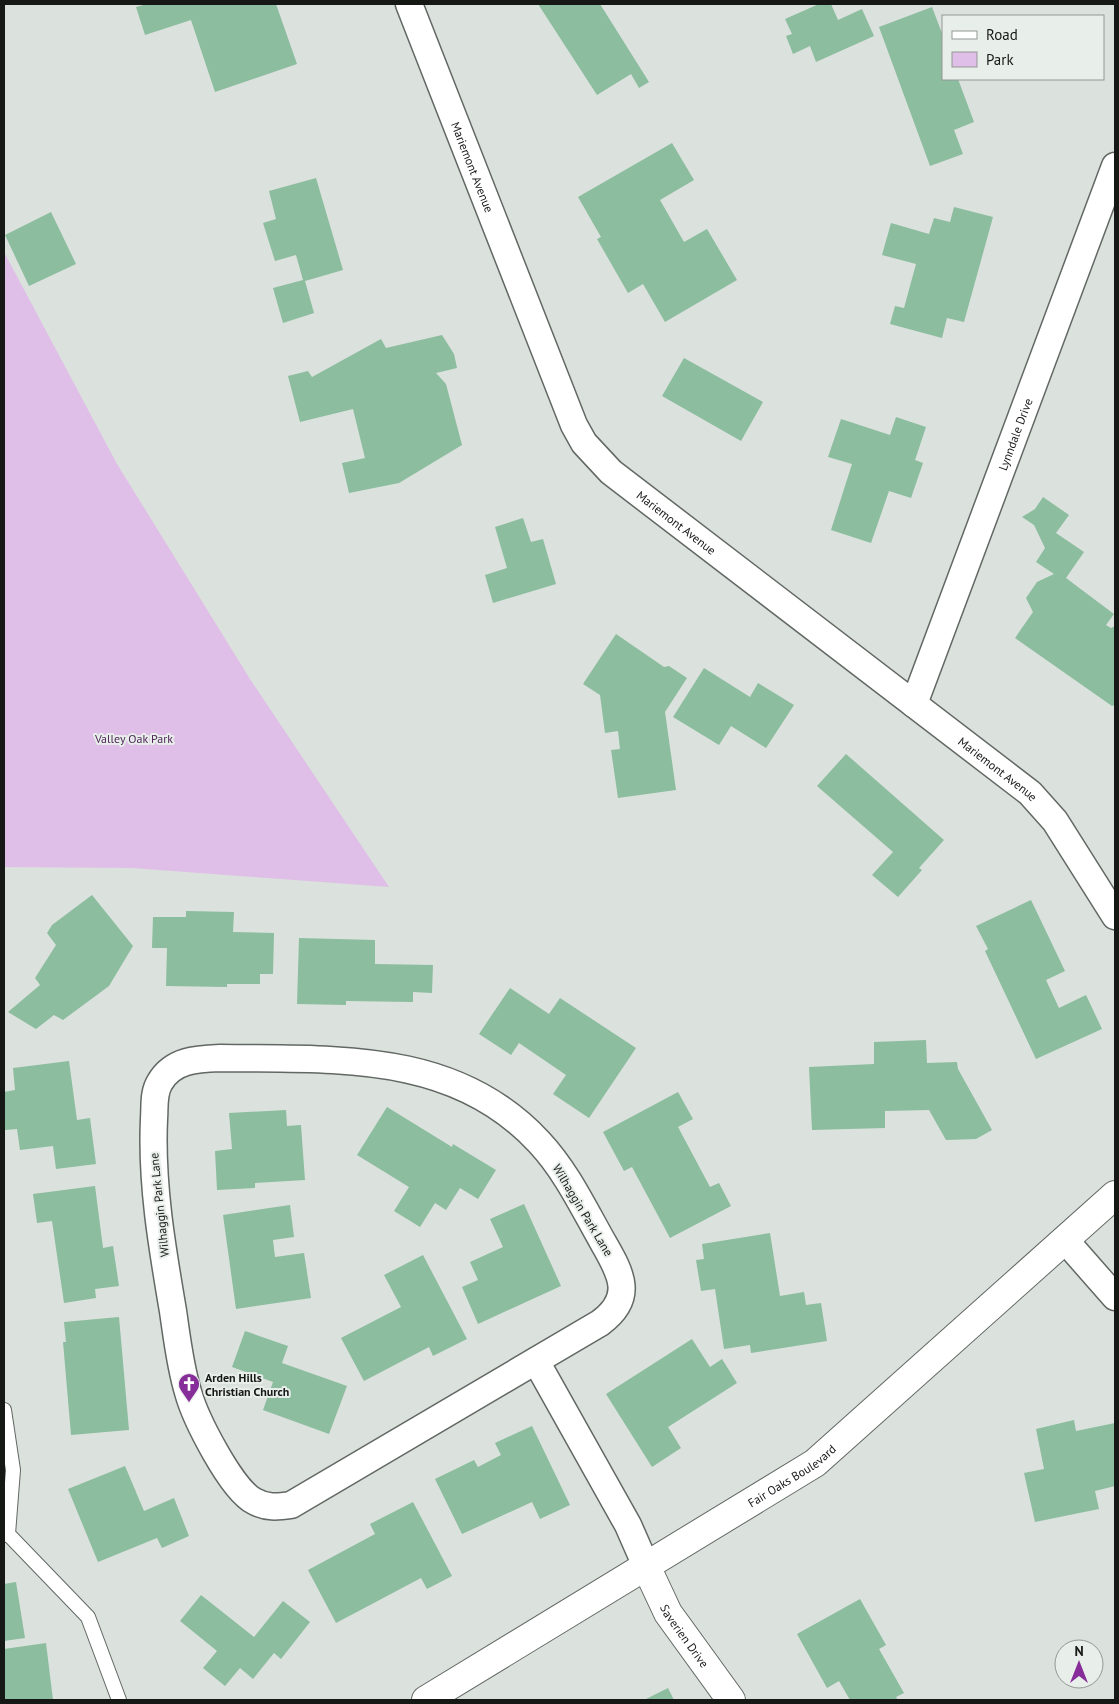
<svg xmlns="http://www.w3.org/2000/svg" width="1119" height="1704" font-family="'PT Sans',sans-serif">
<rect width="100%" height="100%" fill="#dbe1dd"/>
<path fill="#dfbfe7" d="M 4,252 L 117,464 L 250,679 L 389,887 L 132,868 L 4,867 Z"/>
<path fill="#8bbd9e" d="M 147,4 L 276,4 L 297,64 L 215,92 L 191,20 L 145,35 L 136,7 Z
M 538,4 L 600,4 L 649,82 L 639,88 L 631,74 L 597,95 Z
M 819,4 L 831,4 L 838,20 L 862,9 L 874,36 L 816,62 L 810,46 L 793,54 L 786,36 L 792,34 L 785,19 Z
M 932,7 L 943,36 L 943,79 L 958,79 L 974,122 L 954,130 L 963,154 L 930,166 L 879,27 Z
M 672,143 L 694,180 L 660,200 L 684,242 L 707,229 L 737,280 L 665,322 L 643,284 L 628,293 L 597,239 L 601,237 L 578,197 Z
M 316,178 L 343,270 L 305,281 L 314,313 L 283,323 L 273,288 L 303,280 L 296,255 L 275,261 L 263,223 L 276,219 L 269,191 Z
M 954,207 L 993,217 L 964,322 L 947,318 L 942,338 L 890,324 L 895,306 L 904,308 L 916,264 L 882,255 L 891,223 L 929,234 L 934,218 L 950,222 Z
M 51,212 L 76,264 L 29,286 L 5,235 Z
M 442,335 L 454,354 L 457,368 L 436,373 L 446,384 L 462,445 L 399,483 L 349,493 L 342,463 L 365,458 L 353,409 L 300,422 L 288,376 L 308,371 L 312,377 L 381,339 L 386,348 Z
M 684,358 L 763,402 L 741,441 L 662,396 Z
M 896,417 L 926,427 L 915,460 L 923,463 L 911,498 L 889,491 L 871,543 L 831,530 L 852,464 L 828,457 L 841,419 L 890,435 Z
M 1043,497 L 1069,515 L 1056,533 L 1084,552 L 1066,578 L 1114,614 L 1106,625 L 1111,628 L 1115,626 L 1115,705 L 1112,706 L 1015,638 L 1033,612 L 1026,598 L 1037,582 L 1054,574 L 1036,562 L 1045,548 L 1034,525 L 1022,517 L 1035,509 Z
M 523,518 L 531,542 L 543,539 L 556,584 L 493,603 L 485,575 L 507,568 L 495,527 Z
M 616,634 L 664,667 L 669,666 L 687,678 L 665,712 L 676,790 L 618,798 L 611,750 L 620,749 L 618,731 L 605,733 L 600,695 L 583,684 Z
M 704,668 L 750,697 L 758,683 L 794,705 L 766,748 L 731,726 L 719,745 L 673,717 Z
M 846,754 L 944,840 L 919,868 L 922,870 L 898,897 L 872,875 L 893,852 L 817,786 Z
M 92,895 L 133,946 L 109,986 L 63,1020 L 54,1015 L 36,1029 L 8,1012 L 40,985 L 35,978 L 56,945 L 47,933 L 52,925 Z
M 1031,900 L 1065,971 L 1046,980 L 1059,1008 L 1086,995 L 1102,1029 L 1036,1059 L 985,951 L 988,949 L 976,926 Z
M 186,911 L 234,912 L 233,932 L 274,933 L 273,974 L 260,974 L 260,984 L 227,984 L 227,987 L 166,986 L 167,948 L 152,948 L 153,917 L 186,917 Z
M 299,938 L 375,940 L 375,964 L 433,965 L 432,993 L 413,992 L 413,1002 L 346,1001 L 346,1005 L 297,1004 Z
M 510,988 L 549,1014 L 560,998 L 636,1048 L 589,1118 L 553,1094 L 566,1075 L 519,1043 L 511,1055 L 479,1034 Z
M 926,1040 L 927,1063 L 957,1062 L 958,1069 L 992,1130 L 976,1139 L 946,1140 L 929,1110 L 885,1111 L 885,1128 L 812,1130 L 809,1067 L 874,1064 L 874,1042 Z
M 69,1061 L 77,1120 L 90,1118 L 96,1164 L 56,1169 L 53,1146 L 20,1150 L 17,1129 L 5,1130 L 4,1092 L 15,1090 L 13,1068 Z
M 678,1092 L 693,1119 L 678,1127 L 710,1187 L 719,1183 L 731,1206 L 670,1238 L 632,1167 L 624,1171 L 603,1132 Z
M 387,1107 L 452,1147 L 453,1144 L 496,1170 L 478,1199 L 460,1188 L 446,1210 L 435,1203 L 420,1227 L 394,1211 L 409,1187 L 357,1155 Z
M 286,1110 L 287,1126 L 301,1125 L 305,1180 L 255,1183 L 255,1188 L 217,1190 L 215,1151 L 232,1149 L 229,1113 Z
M 95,1186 L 103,1248 L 113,1246 L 119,1286 L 95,1289 L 96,1298 L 64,1303 L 52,1221 L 37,1223 L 33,1194 Z
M 524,1204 L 561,1286 L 478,1324 L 462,1287 L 478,1280 L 470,1262 L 503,1247 L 490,1219 Z
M 290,1205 L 294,1237 L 273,1240 L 275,1257 L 304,1253 L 311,1298 L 236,1309 L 223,1215 Z
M 770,1233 L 780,1296 L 804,1292 L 806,1305 L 821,1303 L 827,1341 L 751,1353 L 750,1345 L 724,1349 L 715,1289 L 701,1291 L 696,1260 L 704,1259 L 702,1244 Z
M 423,1255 L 467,1339 L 433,1356 L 429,1347 L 364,1381 L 341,1338 L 401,1307 L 384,1275 Z
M 119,1317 L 129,1430 L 71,1435 L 63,1342 L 66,1342 L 64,1322 Z
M 245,1331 L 288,1346 L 282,1363 L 347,1386 L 329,1434 L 263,1410 L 273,1382 L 232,1367 Z
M 692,1339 L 710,1367 L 722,1359 L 737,1383 L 668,1427 L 681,1448 L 652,1467 L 606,1394 Z
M 1074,1420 L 1076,1431 L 1115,1423 L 1115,1486 L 1095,1491 L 1099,1509 L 1035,1522 L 1024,1473 L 1044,1469 L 1036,1429 Z
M 532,1426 L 570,1505 L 540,1519 L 532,1502 L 462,1534 L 435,1479 L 474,1460 L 478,1467 L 501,1455 L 495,1443 Z
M 125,1466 L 144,1511 L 174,1498 L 189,1536 L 162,1548 L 157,1538 L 98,1562 L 68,1489 Z
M 413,1502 L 452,1576 L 427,1589 L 421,1578 L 336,1623 L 308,1570 L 375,1534 L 370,1524 Z
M 16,1582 L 25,1638 L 4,1641 L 4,1584 Z
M 201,1595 L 254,1637 L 283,1601 L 310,1622 L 281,1659 L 274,1653 L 253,1679 L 240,1668 L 225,1686 L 203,1668 L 217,1651 L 180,1621 Z
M 860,1599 L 886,1645 L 879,1649 L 904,1693 L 896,1697 L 898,1700 L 850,1700 L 839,1681 L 827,1688 L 797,1634 Z
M 46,1643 L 53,1700 L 4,1700 L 4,1649 Z
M 668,1688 L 674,1700 L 644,1700 Z"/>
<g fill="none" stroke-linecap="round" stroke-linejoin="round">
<g stroke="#626864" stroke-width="16">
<path id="service" d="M 4,1410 L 13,1470 L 8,1534
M 4,1535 L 8,1534 L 88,1617 L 119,1700"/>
</g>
<g stroke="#626864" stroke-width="29">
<g id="minor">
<path id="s1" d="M 409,4 L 574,425 L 584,443 L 611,472 L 1030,793 L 1055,821 L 1115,916"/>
<path id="s2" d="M 914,704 L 1115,166"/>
<path d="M 220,1058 C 333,1060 454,1050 539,1142 C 567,1172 584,1209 604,1244 C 622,1275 634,1298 600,1323 L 291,1505 C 277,1507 266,1508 254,1501 C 231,1489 195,1418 188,1392 C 180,1366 177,1338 173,1311 C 162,1247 151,1183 154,1119 C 155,1106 153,1093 160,1082 C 173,1060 196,1059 220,1058 Z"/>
<path d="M 1065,1240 L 1115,1297"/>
<path d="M 536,1361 L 628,1525 L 646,1566"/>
</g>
</g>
<g stroke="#626864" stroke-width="30">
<g id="tertiary">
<path id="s3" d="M 646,1566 L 668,1613 L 731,1700"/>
</g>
</g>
<g stroke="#626864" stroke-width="30">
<g id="primary">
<path id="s4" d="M 426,1700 L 815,1463 L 1115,1195"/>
</g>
</g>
<use href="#service" stroke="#fff" stroke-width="14"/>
<use href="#minor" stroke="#fff" stroke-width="26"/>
<use href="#tertiary" stroke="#fff" stroke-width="28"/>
<use href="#primary" stroke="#fff" stroke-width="28"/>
</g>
<defs>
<g id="church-pin" transform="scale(1.125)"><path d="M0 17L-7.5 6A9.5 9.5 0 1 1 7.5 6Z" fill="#862d99" stroke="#e8eeea"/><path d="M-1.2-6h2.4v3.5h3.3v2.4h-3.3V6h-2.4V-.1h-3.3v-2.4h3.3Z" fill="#fff"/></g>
</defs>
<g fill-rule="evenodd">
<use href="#church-pin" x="189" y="1384"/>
</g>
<g text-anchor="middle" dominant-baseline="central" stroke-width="4" stroke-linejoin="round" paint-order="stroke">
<g font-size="12" fill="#161816" stroke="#e8eeea">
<text stroke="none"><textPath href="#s1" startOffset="175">Mariemont Avenue</textPath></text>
<text stroke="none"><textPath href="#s2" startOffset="288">Lynndale Drive</textPath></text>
<text stroke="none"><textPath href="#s1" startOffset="595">Mariemont Avenue</textPath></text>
<text stroke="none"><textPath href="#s1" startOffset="1000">Mariemont Avenue</textPath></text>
<text transform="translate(159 1205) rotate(-96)">Wilhaggin Park Lane</text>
<text transform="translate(583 1210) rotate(59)">Wilhaggin Park Lane</text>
<text stroke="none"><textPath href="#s4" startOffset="429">Fair Oaks Boulevard</textPath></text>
<text stroke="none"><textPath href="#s3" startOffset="80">Saverien Drive</textPath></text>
</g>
<g font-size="12" fill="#50265a" stroke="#e8eeea">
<text x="134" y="738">Valley Oak Park</text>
</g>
<g font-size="12" font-weight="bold" fill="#161816" stroke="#e8eeea" text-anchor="start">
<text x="205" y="1377">Arden Hills<tspan x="205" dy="14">Christian Church</tspan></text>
</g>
</g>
<rect width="1119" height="1704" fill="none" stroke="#161816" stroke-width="10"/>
<rect x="942" y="15" width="162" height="65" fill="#e8eeea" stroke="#949895"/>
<rect x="952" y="31" width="25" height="8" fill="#ffffff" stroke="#949895"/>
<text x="986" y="40" font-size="15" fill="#161816">Road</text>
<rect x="952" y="52" width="25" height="15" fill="#dfbfe7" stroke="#949895"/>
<text x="986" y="65" font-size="15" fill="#161816">Park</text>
<g transform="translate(1079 1664)"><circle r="24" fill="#e8eeea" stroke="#949895"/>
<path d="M0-4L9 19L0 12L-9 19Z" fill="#862d99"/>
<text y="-8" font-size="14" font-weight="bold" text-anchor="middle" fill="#161816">N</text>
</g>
</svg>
